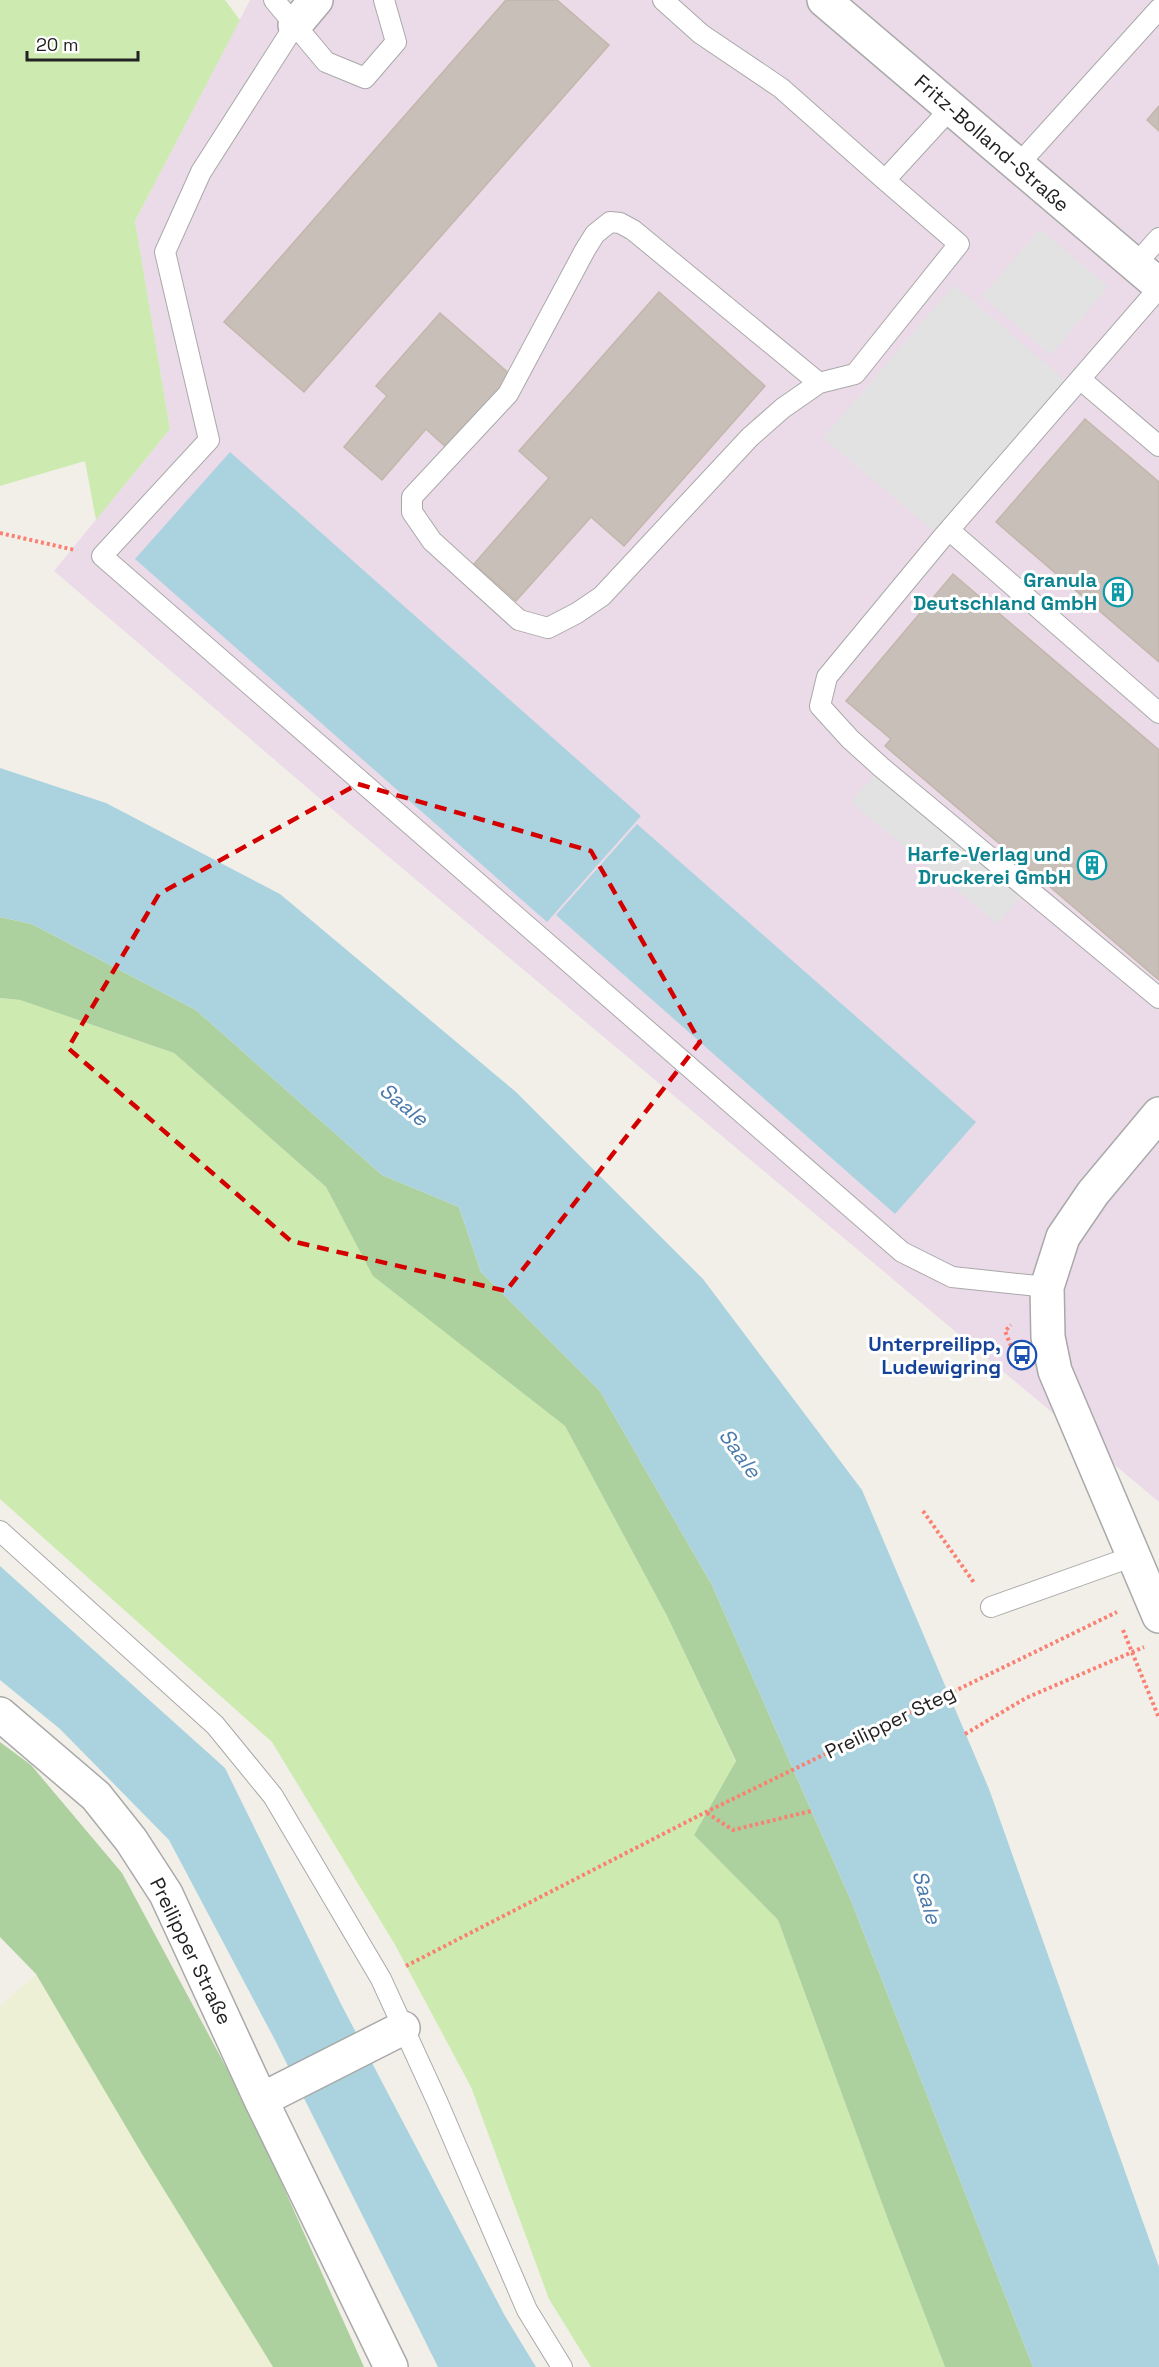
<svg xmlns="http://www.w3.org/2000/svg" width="1159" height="2367" font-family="'Space Grotesk',sans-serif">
<rect width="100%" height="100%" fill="#f2efe9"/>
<path fill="#ebdbe8" d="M 250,0 L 1159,0 L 1159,1502 L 359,832 L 54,571 L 170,429 L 135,221 Z"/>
<path fill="#eef0d5" d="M 36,1974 L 274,2367 L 0,2367 L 0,2006 Z"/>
<path fill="#cdebb0" d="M 0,0 L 225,0 L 240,20 L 135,221 L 170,429 L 96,520 L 85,461 L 0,486 Z
M 0,998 L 20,1000 L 174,1053 L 326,1187 L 374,1276 L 565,1426 L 667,1616 L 736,1762 L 694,1835 L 778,1920 L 887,2217 L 945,2367 L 591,2367 L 549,2299 L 471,2087 L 394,1943 L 272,1742 L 0,1499 Z"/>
<path fill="#add19e" d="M 0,917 L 32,924 L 196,1010 L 382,1175 L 459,1207 L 481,1272 L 600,1391 L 712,1585 L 852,1903 L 1033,2367 L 945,2367 L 887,2217 L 778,1920 L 694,1835 L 736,1761 L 667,1616 L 565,1426 L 373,1276 L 326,1187 L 174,1053 L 20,1000 L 0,998 Z
M 0,1742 L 31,1765 L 122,1873 L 248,2108 L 364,2367 L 273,2367 L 142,2154 L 36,1974 L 0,1937 Z"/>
<path fill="#e2e2e2" d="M 1040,229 L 1108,287 L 1051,355 L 982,296 Z
M 954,285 L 1073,387 L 942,538 L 823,438 Z
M 881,767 L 1027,889 L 998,924 L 851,802 Z"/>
<path fill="#aad3df" d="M 230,452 L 641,816 L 547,922 L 135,559 Z
M 0,768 L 106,803 L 280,894 L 516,1092 L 703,1279 L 862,1490 L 989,1789 L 1159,2267 L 1159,2367 L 1033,2367 L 852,1903 L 712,1585 L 600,1391 L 481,1272 L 459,1207 L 382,1175 L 196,1010 L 32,924 L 0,917 Z
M 637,824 L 976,1122 L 895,1214 L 556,915 Z
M 0,1566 L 225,1768 L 341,2004 L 505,2316 L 536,2367 L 438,2367 L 276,2042 L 169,1840 L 60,1729 L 0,1680 Z"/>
<path fill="#c7bfb8" stroke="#c4b6ab" stroke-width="1.5" d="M 506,0 L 557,0 L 609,45 L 304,392 L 224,322 Z
M 1159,106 L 1159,131 L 1147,120 Z
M 659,292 L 765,386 L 624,546 L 591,517 L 516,601 L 474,564 L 549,478 L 519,451 Z
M 440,313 L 513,377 L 450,451 L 426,429 L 382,480 L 344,447 L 387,396 L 376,386 Z
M 1085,419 L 1159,482 L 1159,662 L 996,522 Z
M 953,574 L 1159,750 L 1159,980 L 885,746 L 891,739 L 846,701 Z"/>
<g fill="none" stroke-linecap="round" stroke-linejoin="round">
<g stroke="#a9a9a9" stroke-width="22">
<path id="lane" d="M 274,0 L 326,62 L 365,78 L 396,42 L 384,0
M 663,0 L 701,34 L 781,88 L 885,180
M 295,25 L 201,172 L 165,252 L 209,440 L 102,556 L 902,1252 L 952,1277 L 1047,1287
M 1018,165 L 1159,9
M 1135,265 L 1159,238
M 1159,288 L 942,538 L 827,677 L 820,706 L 850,739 L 881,767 L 1159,998
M 1080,379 L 1159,446
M 819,383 L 633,230 L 620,223 L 610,222 L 595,234 L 585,250 L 508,394 L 412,497 L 412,512 L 432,541 L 519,620 L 548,628 L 577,613 L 602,596 L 750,437 L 783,408 L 819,383 L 855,374 L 959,244 L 885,180 L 951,108
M 949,530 L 1159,713
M 0,1531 L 215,1725 L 273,1796 L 381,1979 L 437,2101 L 527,2310 L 562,2367
M 991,1607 L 1134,1556"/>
</g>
<g stroke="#a9a9a9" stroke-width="36">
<path id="street" d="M 824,0 L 1159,285
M 295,25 L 316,0
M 1159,1114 L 1093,1193 L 1063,1237 L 1047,1287 L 1048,1337 L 1055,1371 L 1159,1616
M 0,1714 L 96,1796 L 131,1840 L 166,1894 L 261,2100 L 391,2367
M 261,2100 L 403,2028"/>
</g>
<path stroke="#fa8072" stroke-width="4" stroke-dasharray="3 3" stroke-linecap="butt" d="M 0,533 L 75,550
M 1011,1346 L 1005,1331 L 1011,1325
M 923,1511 L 975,1584
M 1123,1630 L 1159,1718
M 965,1734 L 1026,1698 L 1144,1647
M 707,1813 L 733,1830 L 811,1811
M 406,1966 L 704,1813 L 1117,1612"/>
<use href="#lane" stroke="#fff" stroke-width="20"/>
<use href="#street" stroke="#fff" stroke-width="33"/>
</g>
<path fill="none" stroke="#d40000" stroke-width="4.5" stroke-dasharray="12 8" stroke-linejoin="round" d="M 358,784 L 591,851 L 700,1042 L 506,1291 L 291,1241 L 68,1048 L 159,894 Z"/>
<defs>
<g id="building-ring" transform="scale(1.5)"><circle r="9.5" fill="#fff" stroke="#0f9aa8" stroke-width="1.5"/><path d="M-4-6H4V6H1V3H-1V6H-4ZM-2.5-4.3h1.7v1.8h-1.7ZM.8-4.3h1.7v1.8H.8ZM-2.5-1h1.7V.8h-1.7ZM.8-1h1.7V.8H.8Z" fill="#0f9aa8"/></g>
<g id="bus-ring" transform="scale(1.5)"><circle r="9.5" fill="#fff" stroke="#1a4fb4" stroke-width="1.5"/><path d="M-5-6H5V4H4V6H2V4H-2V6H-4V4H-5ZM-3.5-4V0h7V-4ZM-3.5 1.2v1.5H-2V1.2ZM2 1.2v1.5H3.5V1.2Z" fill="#1a4fb4"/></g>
</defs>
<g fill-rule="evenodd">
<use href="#building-ring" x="1118" y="592"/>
<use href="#building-ring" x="1092" y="865"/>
<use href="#bus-ring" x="1022" y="1355"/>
</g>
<g text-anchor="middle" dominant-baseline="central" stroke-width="6" stroke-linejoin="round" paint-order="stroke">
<g font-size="20" fill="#222" stroke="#fff">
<text transform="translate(992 143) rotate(41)">Fritz-Bolland-Straße</text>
<text transform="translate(890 1722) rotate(-26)">Preilipper Steg</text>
<text transform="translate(191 1951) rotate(64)">Preilipper Straße</text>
</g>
<g font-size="20" font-weight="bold" fill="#0d838f" stroke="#fff" text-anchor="end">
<text x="1097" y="580">Granula<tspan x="1097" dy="23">Deutschland GmbH</tspan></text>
<text x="1071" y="854">Harfe-Verlag und<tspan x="1071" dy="23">Druckerei GmbH</tspan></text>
</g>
<g font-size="20" font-weight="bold" fill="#164399" stroke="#fff" text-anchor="end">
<text x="1001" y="1344">Unterpreilipp,<tspan x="1001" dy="23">Ludewigring</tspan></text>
</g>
<g font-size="21" font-style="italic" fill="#4a7aab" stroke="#fff">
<text transform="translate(404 1104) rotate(39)">Saale</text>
<text transform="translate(740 1453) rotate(54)">Saale</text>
<text transform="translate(927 1897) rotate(74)">Saale</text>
</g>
</g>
<path d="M27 51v9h111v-9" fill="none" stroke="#222222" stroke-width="3"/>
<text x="36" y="51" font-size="18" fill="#222222" stroke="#ffffff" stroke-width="4.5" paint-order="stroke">20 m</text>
</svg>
